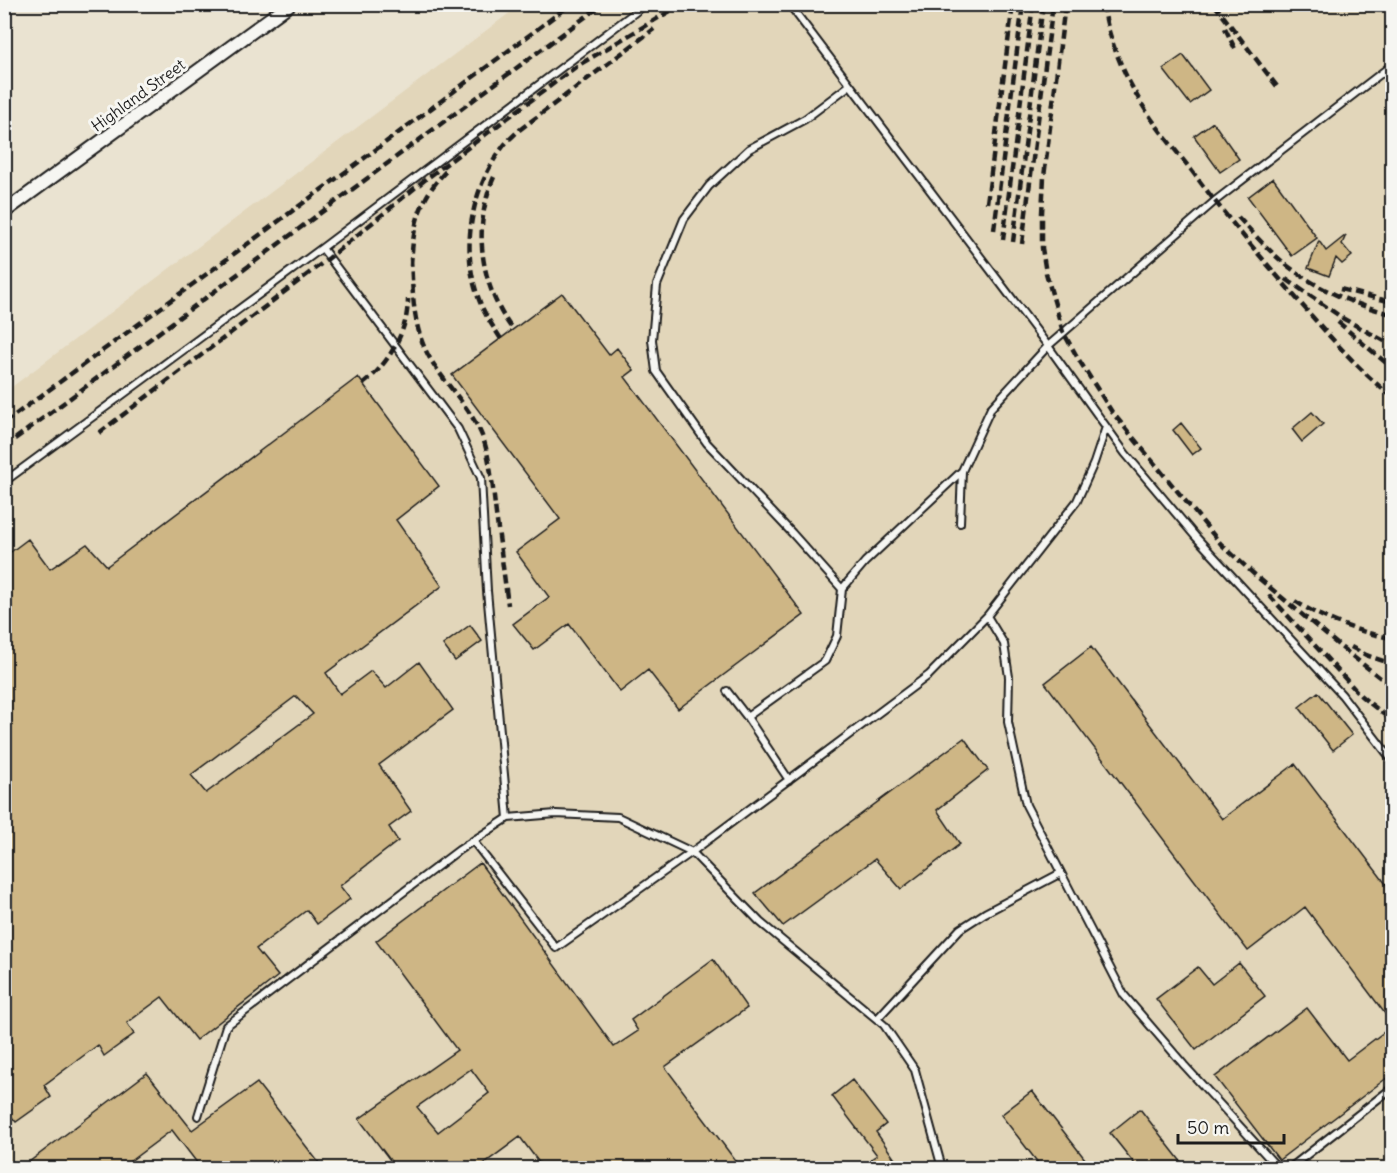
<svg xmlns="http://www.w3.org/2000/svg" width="1397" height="1173" font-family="Delius,sans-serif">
<rect width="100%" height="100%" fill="#eae3d1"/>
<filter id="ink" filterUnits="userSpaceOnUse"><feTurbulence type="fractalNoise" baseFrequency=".0167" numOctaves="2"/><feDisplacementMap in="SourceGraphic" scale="12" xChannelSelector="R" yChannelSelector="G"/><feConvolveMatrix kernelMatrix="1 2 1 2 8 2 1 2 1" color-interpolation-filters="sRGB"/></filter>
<g filter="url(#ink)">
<path fill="#e2d6ba" d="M 520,5 L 1392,5 L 1392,1168 L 5,1168 L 5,392 Z"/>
<path fill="#ceb685" stroke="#1c1c1c" stroke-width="1.5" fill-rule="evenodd" d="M 1183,55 L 1209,90 L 1190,104 L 1163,69 Z
M 1213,122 L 1239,159 L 1220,172 L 1194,136 Z
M 1273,178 L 1317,238 L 1292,256 L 1248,197 Z
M 1346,235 L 1342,244 L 1352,256 L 1342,264 L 1336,258 L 1329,276 L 1308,268 L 1319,241 L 1326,251 Z
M 562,293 L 609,355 L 617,348 L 634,370 L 625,377 L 804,615 L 678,709 L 648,670 L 620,692 L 569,624 L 534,650 L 513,624 L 549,597 L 516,552 L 560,519 L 452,375 Z
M 358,377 L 439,486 L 396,520 L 442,586 L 326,673 L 340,694 L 371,671 L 386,688 L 419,662 L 453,710 L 379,765 L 411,811 L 389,827 L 398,841 L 340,886 L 350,899 L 317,924 L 307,910 L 256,949 L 278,976 L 196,1040 L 162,997 L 127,1023 L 134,1034 L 104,1056 L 98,1045 L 44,1085 L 51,1097 L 16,1122 L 4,1108 L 4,557 L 28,539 L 50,569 L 87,544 L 107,566 ZM 296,696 L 313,714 L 206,793 L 191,775 Z
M 1312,412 L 1323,424 L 1302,442 L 1292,429 Z
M 1181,423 L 1201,448 L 1192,455 L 1173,430 Z
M 470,625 L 482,641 L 455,661 L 443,645 Z
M 1091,647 L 1222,819 L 1295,764 L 1392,892 L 1392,1023 L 1305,907 L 1248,951 L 1045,683 Z
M 1318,692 L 1352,735 L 1333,750 L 1299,707 Z
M 964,738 L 988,770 L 937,810 L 960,844 L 901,889 L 875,859 L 783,926 L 755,893 Z
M 480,863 L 614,1047 L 638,1031 L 631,1020 L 713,959 L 747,1008 L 665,1067 L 741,1168 L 543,1168 L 520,1137 L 478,1168 L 396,1168 L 359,1119 L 457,1050 L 376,941 ZM 471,1069 L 489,1093 L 438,1132 L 417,1107 Z
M 1239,963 L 1265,996 L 1196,1050 L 1156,999 L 1198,967 L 1212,984 Z
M 1307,1008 L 1347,1060 L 1392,1026 L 1392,1074 L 1279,1160 L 1215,1077 Z
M 147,1073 L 192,1130 L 257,1083 L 323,1168 L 201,1168 L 172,1130 L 121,1168 L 21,1168 Z
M 852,1080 L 886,1124 L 876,1132 L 901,1168 L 877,1168 L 871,1159 L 877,1155 L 832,1096 Z
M 1032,1091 L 1092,1168 L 1042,1168 L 1001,1115 Z
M 1140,1109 L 1186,1168 L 1138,1168 L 1110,1133 Z"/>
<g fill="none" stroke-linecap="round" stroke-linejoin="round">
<g stroke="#1c1c1c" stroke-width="10">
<path id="lane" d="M 789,4 L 1048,346 L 1125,453 L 1195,536 L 1342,695 L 1392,760
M 322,248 L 458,429 L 481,478 L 487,591 L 508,818
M 4,482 L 322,248 L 646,4
M 960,523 L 962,471 L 991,408 L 1048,346 L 1215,201 L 1392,65
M 842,589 L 792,533 L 707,443 L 656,371 L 652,340 L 657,285 L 684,219 L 709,186 L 749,149 L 805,119 L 850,85
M 987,616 L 1004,644 L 1009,677 L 1008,722 L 1026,805 L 1124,995 L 1184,1065 L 1278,1168
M 727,691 L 747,717 L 789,780
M 747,717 L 825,661 L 837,636 L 842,589 L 865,562 L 962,471
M 473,841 L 556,948 L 692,852 L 929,675 L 987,616 L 1077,501 L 1094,463 L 1106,427
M 877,1019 L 960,929 L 985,913 L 1061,873
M 198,1116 L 226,1026 L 459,850 L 508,818 L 556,814 L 618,817 L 692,852 L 760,922 L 884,1025 L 915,1070 L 942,1168
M 1290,1168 L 1392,1088"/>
</g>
<g stroke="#1c1c1c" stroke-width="16">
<path id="street" d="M 4,212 L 290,4"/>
</g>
<use href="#lane" stroke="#f6f6f2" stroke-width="6"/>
<use href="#street" stroke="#f6f6f2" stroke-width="12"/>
<path stroke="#1c1c1c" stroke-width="4.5" stroke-dasharray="9 4.5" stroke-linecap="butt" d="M 1065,4 L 1044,177 L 1042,213 L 1042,248 L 1046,273 L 1063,332 L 1079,360 L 1112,412 L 1221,544 L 1255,575 L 1342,648 L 1392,687
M 1103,4 C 1108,36 1120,66 1136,94 C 1153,125 1177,151 1198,179 C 1231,223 1267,264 1303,306 C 1331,338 1359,370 1392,397
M 1214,4 L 1279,89
M 1225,28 L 1236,51
M 494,177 C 472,227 480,286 513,330
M 987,203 L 1013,4
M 1238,217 C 1253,233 1267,249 1284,263 C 1315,288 1354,305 1392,314
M 994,230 L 1023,4
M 1003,240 L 1033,4
M 1013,242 L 1043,4
M 1022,244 L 1053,4
M 411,258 C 413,293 412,329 431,360 C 448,388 473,410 484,441 C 491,464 493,490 496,514 C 500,544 504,574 508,605
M 411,266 C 413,227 418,200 446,171
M 1286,279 L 1344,319 L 1392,345
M 1340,289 L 1392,302
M 1338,322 L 1392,368
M 501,339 C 494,328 487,318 482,307 C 459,255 469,193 502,148 C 506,142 513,136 518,131 L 654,29
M 363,384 C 383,369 400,343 406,318 C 407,312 408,305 408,299
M 4,423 L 378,148 L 571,4
M 99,433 L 329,258 L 426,179 L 577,66 L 682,4
M 4,447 L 603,4
M 1269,595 L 1361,696 L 1392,721
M 1295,601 C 1322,619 1361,633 1392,638
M 1351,647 L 1366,655 L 1392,664"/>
</g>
</g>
<g text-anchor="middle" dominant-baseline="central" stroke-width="6" stroke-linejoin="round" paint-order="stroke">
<g font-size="16" fill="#1c1c1c" stroke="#f6f6f2">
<text transform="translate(138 95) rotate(-36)">Highland Street</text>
</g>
</g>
<rect width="1397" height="1173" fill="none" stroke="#f6f6f2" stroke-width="24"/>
<rect x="12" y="12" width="1373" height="1149" fill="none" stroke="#1c1c1c" stroke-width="2" filter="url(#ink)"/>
<path d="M1178 1134v9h106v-9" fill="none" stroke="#1c1c1c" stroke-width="3"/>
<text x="1187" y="1134" font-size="18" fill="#1c1c1c" stroke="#f6f6f2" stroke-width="4.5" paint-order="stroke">50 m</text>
</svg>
